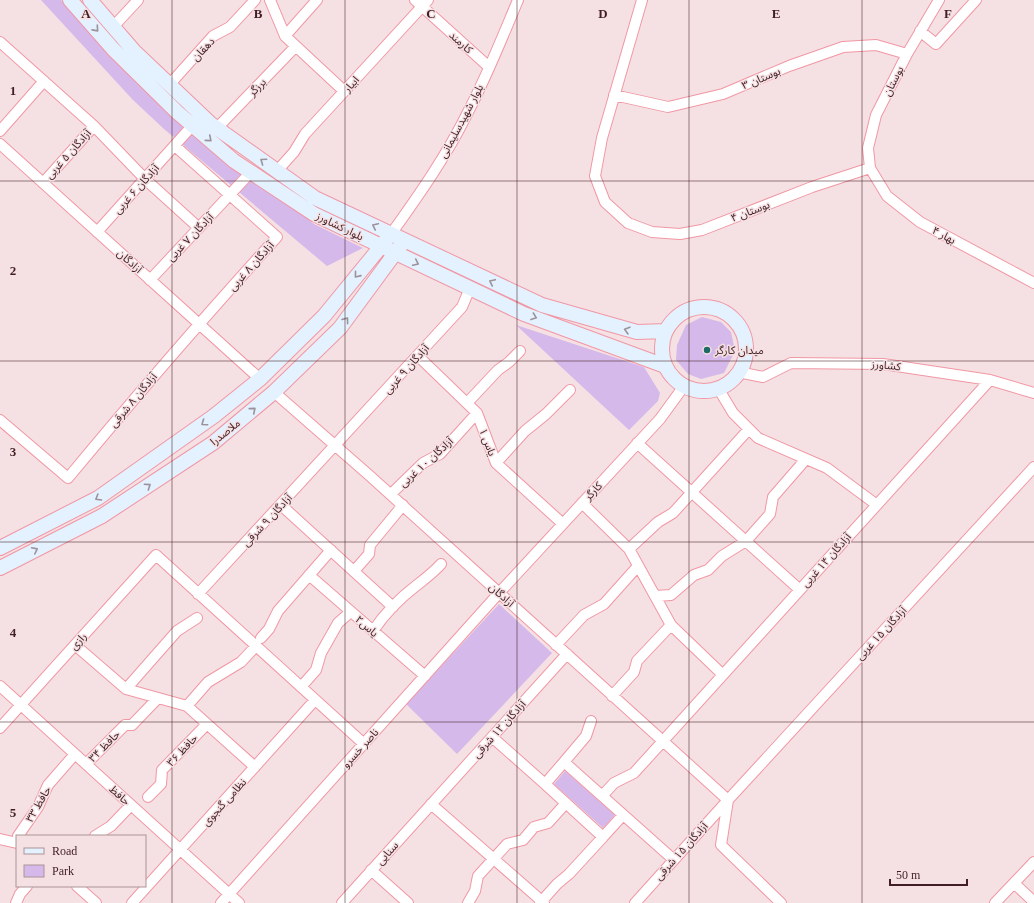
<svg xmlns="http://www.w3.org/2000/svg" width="1034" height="903" font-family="'Times New Roman','Noto Sans Arabic',serif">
<rect width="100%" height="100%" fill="#f5e1e3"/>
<path fill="#d5b9eb" d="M 41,0 L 61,0 L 192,126 L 314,224 L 363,248 L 327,266 L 164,129 L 133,100 Z
M 702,317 L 721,322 L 731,332 L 735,351 L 724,373 L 701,379 L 688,374 L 676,360 L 677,345 L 686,325 Z
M 516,325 L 644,367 L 660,393 L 658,401 L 629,430 Z
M 499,604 L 552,653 L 457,754 L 406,704 Z
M 565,771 L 615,815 L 603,828 L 554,784 Z"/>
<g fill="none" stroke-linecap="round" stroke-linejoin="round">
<g stroke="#f197a4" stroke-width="12">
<path id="street" d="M 270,0 L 285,36 L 344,91
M 415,0 L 489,67
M 642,0 L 602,138 L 595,176 L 605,202 L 628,223 L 652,232 L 680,234 L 702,230 L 812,187 L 870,168
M 939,0 L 907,54 L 876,115 L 868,148 L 870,168 L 887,196 L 920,222 L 1034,283
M 113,27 L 138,0
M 920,31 L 936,44 L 976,0
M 285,36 L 317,0
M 0,42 L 94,126 L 145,179 L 199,228
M 170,84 L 213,36 L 230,27 L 255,0
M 614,95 L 668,107 L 723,94 L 789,66 L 843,47 L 876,45 L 907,54
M 217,128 L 296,46
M 0,131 L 44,81
M 0,144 L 260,379
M 277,171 L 294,152 L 305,134 L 428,0
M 43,183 L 94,126
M 97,232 L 192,126
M 391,234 C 419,195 447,155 468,112 C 487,76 502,38 518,0
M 150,280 L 251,172
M 418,356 L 477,413 L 496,463 L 563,524
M 738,372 L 763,377 L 791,363 L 883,364 L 990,380 L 1034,393
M 718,388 L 733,413 L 758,438 L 827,468 L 877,505
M 274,392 L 370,476 L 728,800
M 467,403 L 498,370 L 509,362 L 520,351
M 0,420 L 68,478 C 136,396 205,316 277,237 L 175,146
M 637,443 L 800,590
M 496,463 L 525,431 L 546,414 L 570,390
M 391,494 L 423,463 L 440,454 L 477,413
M 582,503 L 629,549 L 671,625 L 722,674
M 281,505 L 393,607
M 629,549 L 658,522 L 673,513 L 749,429
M 354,571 L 369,554 L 370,545 L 403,505
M 309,575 L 425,676
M 198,594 L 462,307 L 470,288
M 655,596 L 671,595 L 694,575 L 708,570 L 722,556 L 746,541 L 770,514 L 773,497 L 806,459
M 373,631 C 385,613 400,598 417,585 C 426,578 434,572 441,564
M 261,638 L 269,629 L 278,611 L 331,550
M 75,645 L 126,689 L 187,706 L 255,767
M 556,645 L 584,615 L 604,604 L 638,566
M 0,686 L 239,903
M 301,687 L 316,670 L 321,653 L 338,623 L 347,615
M 126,689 L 177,631 L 197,618
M 612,696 L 634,672 L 637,661 L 671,625
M 187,706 L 208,682 L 241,662 L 256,646
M 0,728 L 156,555 L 364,744
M 492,737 L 545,784
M 564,762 L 586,736 L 591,721
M 86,764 L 125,725 L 132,725 L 158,698
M 602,796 L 614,783 L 634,773 L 990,380
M 148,797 L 161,784 L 162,770 L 207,724
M 728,800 L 721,845 L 781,903
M 431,804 L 544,903
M 623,815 L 603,837 L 545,784 L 564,762 L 674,860
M 18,836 L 38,807 L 48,785 L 75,754
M 95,836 L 111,826 L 131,805
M 0,839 L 17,843
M 371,870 L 408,903
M 1014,883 L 1034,902
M 77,886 L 96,903
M 16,903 L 20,894 L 27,886
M 132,903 L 315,700
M 221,903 L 499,593 L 660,419 L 684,386
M 342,903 L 567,654
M 468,903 L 475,891 L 478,876 L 507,844 L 523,840 L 534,827 L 548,823 L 566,803
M 540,903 L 557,884 L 569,874 L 603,837
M 635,903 L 728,800 L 1034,467
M 995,903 L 1034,862"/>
</g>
<g stroke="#f197a4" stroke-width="16">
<path id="secondary" d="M 70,0 L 113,49 L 177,112 L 234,161 L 314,214 L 524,314 L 665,366
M 90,0 L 134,51 L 211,124 L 315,198 L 542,305 L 637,332 L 666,331
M662 349a42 42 0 1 1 84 0a42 42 0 1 1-84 0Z
M 0,548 L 98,498 L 214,416 L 260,379 L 324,316 L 387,239
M 0,568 L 102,516 L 213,443 L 274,392 L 340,328 L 401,245"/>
</g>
<use href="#street" stroke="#fff" stroke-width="10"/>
<use href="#secondary" stroke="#e4f1fe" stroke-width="14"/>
</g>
<defs><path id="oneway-chevron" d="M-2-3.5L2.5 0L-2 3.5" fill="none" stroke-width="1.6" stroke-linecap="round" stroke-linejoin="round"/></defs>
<g stroke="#9b929b">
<use href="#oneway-chevron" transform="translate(96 29) rotate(48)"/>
<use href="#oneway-chevron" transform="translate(209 139) rotate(40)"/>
<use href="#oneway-chevron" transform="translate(263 161) rotate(-145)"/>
<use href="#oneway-chevron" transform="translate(375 226) rotate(-155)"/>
<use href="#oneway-chevron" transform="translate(416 263) rotate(25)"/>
<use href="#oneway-chevron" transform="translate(357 275) rotate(129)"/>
<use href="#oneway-chevron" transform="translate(492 282) rotate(-155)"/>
<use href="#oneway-chevron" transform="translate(534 317) rotate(20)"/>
<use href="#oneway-chevron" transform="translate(346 320) rotate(-53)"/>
<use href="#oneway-chevron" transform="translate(627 330) rotate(-164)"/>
<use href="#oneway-chevron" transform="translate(253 410) rotate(-40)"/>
<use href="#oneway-chevron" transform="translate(204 423) rotate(145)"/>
<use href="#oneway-chevron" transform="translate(148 486) rotate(-34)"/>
<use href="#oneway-chevron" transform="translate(98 498) rotate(149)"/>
<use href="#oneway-chevron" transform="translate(35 550) rotate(-27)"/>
</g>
<path fill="none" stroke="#411e23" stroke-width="1" stroke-opacity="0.55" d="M 172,0 L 172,903M 345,0 L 345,903M 517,0 L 517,903M 689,0 L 689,903M 862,0 L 862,903M 0,181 L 1034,181M 0,361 L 1034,361M 0,542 L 1034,542M 0,722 L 1034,722"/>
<circle fill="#1d6966" stroke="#f5e1e3" stroke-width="1.5" cx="707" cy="350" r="4"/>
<g text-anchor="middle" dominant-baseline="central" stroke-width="3" stroke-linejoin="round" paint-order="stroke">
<g font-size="11" fill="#411e23" stroke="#f5e1e3">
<text transform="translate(461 42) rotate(42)">کارمند</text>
<text transform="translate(203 49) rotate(-46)">دهقان</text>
<text transform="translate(761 78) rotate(-23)">بوستان ۳</text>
<text transform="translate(893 81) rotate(-63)">بوستان</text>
<text transform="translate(351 84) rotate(-48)">ابیار</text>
<text transform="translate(257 87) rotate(-46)">برزگر</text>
<text transform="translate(461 121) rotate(-62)">بلوار شهیدسلیمانی</text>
<text transform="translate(68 154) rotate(-48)">آزادگان ۵ غربی</text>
<text transform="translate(136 189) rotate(-48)">آزادگان ۶ غربی</text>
<text transform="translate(750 211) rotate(-21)">بوستان ۴</text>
<text transform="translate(340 226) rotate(26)">بلوار کشاورز</text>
<text transform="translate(944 235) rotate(28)">بهار ۴</text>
<text transform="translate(190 237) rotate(-46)">آزادگان ۷ غربی</text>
<text transform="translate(130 261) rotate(42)">آزادگان</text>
<text transform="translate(251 266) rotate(-48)">آزادگان ۸ غربی</text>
<text transform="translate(886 365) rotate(5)">کشاورز</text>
<text transform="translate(406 369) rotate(-48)">آزادگان ۹ غربی</text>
<text transform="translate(133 400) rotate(-50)">آزادگان ۸ شرقی</text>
<text transform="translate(225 432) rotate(-39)">ملاصدرا</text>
<text transform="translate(488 442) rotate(69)">یاس ۱</text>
<text transform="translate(426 462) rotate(-42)">آزادگان ۱۰ غربی</text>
<text transform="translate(593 491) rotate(-47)">کارگر</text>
<text transform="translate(267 520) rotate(-47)">آزادگان ۹ شرقی</text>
<text transform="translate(826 560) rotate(-48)">آزادگان ۱۴ غربی</text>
<text transform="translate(502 595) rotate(42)">آزادگان</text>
<text transform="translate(367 626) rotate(41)">یاس۲</text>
<text transform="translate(881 633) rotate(-47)">آزادگان ۱۵ غربی</text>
<text transform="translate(78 641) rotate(-48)">رازی</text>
<text transform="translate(499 729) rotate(-48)">آزادگان ۱۲ شرقی</text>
<text transform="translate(104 746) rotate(-45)">حافظ ۳۴</text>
<text transform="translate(360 748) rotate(-48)">ناصر خسرو</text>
<text transform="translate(182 750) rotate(-47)">حافظ ۳۶</text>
<text transform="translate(120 795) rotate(42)">حافظ</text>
<text transform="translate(224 802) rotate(-48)">نظامی گنجوی</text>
<text transform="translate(38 804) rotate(-60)">حافظ ۳۳</text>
<text transform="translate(681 851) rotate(-48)">آزادگان ۱۵ شرقی</text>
<text transform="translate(387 853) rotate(-48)">سنایی</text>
</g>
<g font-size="11" fill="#411e23" stroke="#f5e1e3" text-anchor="start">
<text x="715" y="350">میدان کارگر</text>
</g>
</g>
<g font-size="13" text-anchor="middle" font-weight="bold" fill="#411e23" stroke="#f5e1e3" stroke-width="3" stroke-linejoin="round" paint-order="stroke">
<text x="86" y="18">A</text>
<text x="258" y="18">B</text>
<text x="431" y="18">C</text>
<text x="603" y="18">D</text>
<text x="776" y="18">E</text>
<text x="948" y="18">F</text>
<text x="13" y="95">1</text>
<text x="13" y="275">2</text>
<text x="13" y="456">3</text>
<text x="13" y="637">4</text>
<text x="13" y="817">5</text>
</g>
<rect x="16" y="835" width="130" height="52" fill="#f5e1e3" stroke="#ad9396"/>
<rect x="24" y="848" width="20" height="6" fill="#e4f1fe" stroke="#ad9396"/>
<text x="52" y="855" font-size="12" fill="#411e23">Road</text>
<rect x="24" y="865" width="20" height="12" fill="#d5b9eb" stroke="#ad9396"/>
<text x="52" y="875" font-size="12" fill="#411e23">Park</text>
<path d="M890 879v6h77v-6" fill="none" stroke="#411e23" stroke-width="2"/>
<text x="896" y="879" font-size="12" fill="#411e23" stroke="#f5e1e3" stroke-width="3" paint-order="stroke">50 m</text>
</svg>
